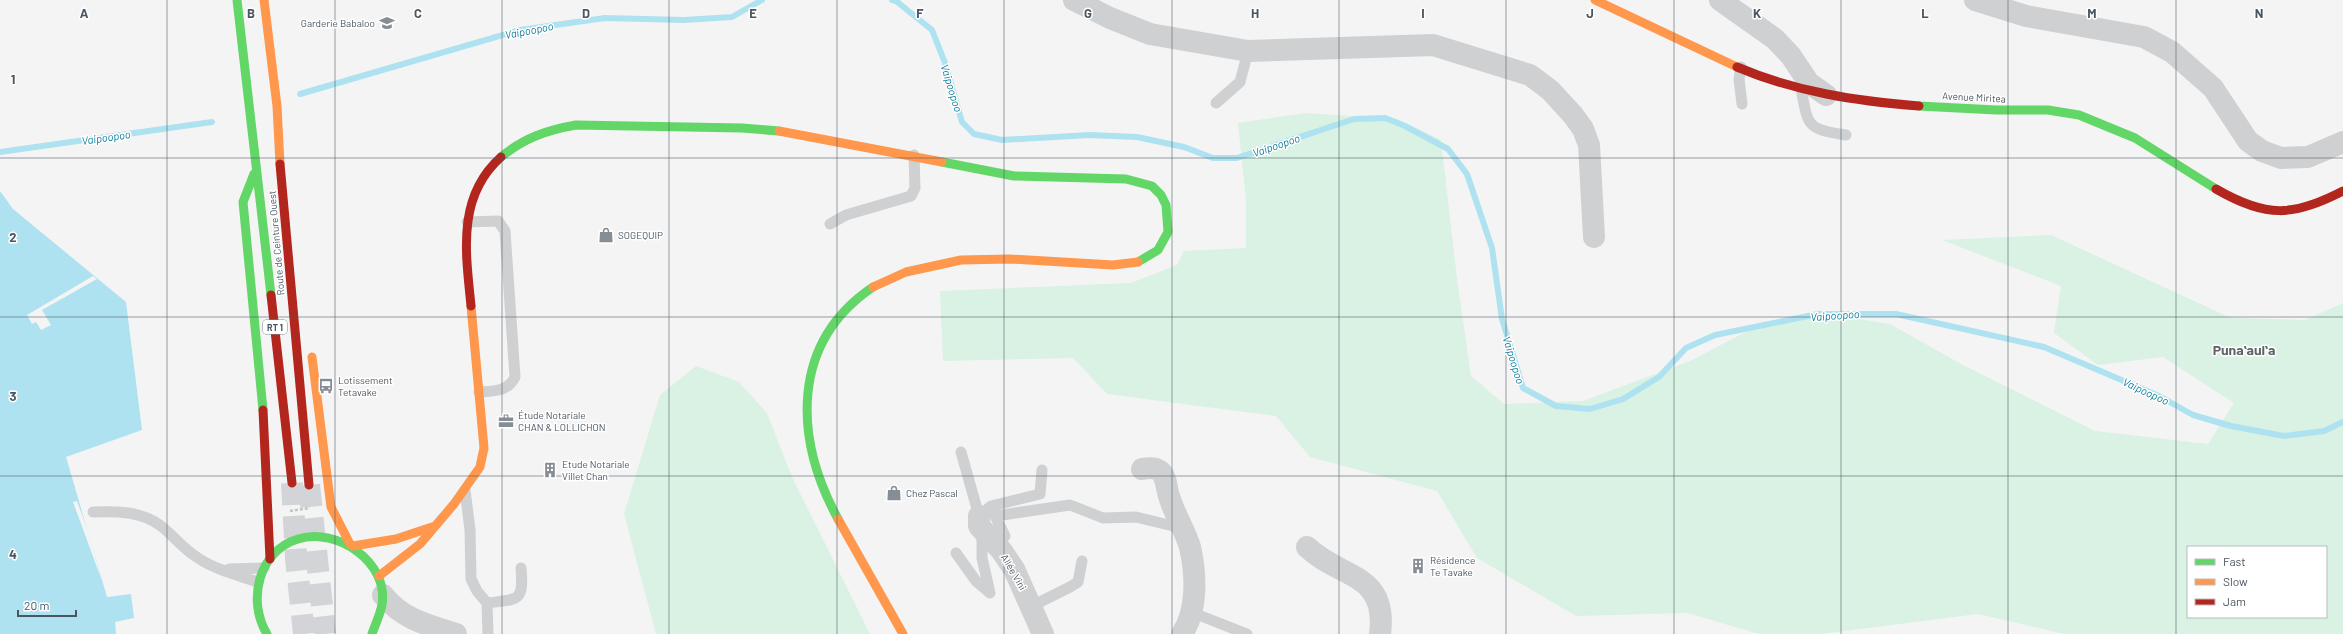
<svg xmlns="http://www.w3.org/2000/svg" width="2343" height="634" font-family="Barlow,sans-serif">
<rect width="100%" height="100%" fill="#f4f4f4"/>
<path fill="#d9f2e3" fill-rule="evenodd" d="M 1306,113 L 1397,119 L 1441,140 L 1457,279 L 1471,376 L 1504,404 L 1583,401 L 1690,361 L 1763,323 L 1840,316 L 1890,324 L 1963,365 L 2095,431 L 2208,444 L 2234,403 L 2163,357 L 2098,365 L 2054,333 L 2061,286 L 1942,240 L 2051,235 L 2231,318 L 2305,320 L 2343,303 L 2343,634 L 2064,634 L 1978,614 L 1821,634 L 1759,634 L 1687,613 L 1576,616 L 1477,558 L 1437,491 L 1310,457 L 1276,416 L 1107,394 L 1073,358 L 943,361 L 940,291 L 1131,283 L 1177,265 L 1184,251 L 1246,248 L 1246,200 L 1238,123 ZM 2188,547 L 2326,547 L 2326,617 L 2188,617 Z
M 696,366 L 739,382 L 767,413 L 792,477 L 870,634 L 656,634 L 624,514 L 660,395 Z"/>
<path fill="#aee2f0" d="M 0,191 L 13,209 L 126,302 L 142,430 L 66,457 L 107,597 L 131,594 L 134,618 L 115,622 L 116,634 L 0,634 Z"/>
<path fill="#f4f4f4" d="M 93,276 L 97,279 L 42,310 L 51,325 L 41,330 L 36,322 L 32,324 L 27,315 Z
M 77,501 L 88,531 L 102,581 L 73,502 Z"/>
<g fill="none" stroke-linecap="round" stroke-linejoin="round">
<path stroke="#aee2f0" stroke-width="6" d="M 892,0 L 896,1 L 932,30 L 945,63 L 962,122 L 974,134 L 1002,140 L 1090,135 L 1137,137 L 1184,147 L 1213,158 L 1237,158 L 1354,119 L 1385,118 L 1405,126 L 1448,149 L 1467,174 L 1492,248 L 1502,319 L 1523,388 L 1556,406 L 1590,409 L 1623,399 L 1659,377 L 1686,348 L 1715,335 L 1818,314 L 1896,314 L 2044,347 L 2159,396 L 2193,415 L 2231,426 L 2284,436 L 2324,431 L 2343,422
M 300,94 L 520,30 L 605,18 L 684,20 L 732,17 L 762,0
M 0,152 L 212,122"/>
<path stroke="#d2d4d7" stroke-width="22" stroke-dasharray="22 11" stroke-linecap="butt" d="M 292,483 L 296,558 L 304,634
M 309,485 L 325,634"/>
<path stroke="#bcc7c4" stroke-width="2.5" stroke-dasharray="3 2" stroke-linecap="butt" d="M 290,511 L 310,508"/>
<path stroke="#ced0d2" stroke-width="11" d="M 1741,67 L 1739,79 L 1742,104
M 1801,88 C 1808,126 1806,129 1846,135
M 1216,103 L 1240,82 L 1248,51
M 467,222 L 498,221 L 505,231 L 515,377 C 508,392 493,391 479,392
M 830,224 L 846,215 L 911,196 L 915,188 L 914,155
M 961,452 L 979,516 L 991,506 L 1040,494 L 1042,470
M 465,490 L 470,530 L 471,579 L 477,591 L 487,603 L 488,634
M 93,512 C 115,511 142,511 161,526 C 174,536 183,549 198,558 C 216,570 238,575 258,582
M 1005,536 L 995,516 L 1070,505 L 1103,518 L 1136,517 L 1181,528
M 956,553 L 976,581 L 990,593 L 982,558 L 982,531
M 229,569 L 264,568
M 487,603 C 518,599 524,603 521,568
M 1032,606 L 1070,587 L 1078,582 L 1082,561
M 1191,612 L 1247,634"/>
<path stroke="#ced0d2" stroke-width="22" d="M 1074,0 L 1110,18 L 1150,34 L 1248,51 L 1433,45 L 1530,75 L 1550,90 L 1573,115 L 1583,129 L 1589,145 L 1594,237
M 1720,0 L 1775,39 L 1791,56 L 1809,83 L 1826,95
M 1975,0 L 2026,16 L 2144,37 L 2172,52 L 2213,88 L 2248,141 L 2262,151 L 2281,158 L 2308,157 L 2343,142
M 1142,469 C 1147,468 1155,467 1160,471 C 1167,477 1166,488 1169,496 C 1174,514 1185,530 1190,547 C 1196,574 1198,610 1182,634
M 979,516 L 979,526 L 1001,550 L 1014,569 L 1043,634
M 1307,547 C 1340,579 1388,572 1380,634
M 383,595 C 402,619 427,625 456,634"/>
<path stroke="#63d668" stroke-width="9" d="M 237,0 L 271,295
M 1919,106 L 1996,110 L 2048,110 L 2079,115 L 2135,138 L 2216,189
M 501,157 C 524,138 547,130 576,125 L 742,128 L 779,131
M 942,162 L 1014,176 L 1126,179 L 1152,186 L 1161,195 L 1166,205 L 1168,232 L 1158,250 L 1138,262
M 254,174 L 243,202 L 263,410
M 838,519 C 794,438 790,343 873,287
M 267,634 C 247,601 258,551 298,539 C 337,527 389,562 382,605 C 380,615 375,625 372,634"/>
<path stroke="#ff974d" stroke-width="9" d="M 264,0 L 277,106 L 280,164
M 1595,0 L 1737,67
M 779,131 L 942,162
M 873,287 L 906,272 L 961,260 L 1010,259 L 1113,265 L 1138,262
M 312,357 L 331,507 L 350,544
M 838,519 L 903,634
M 353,546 L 396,539 L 432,527
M 379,576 L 420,544 L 454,504 L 480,467 L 484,448 L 471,306"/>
<path stroke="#b3261e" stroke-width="9" d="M 1737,67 C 1796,92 1856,101 1919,106
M 280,164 L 309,485
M 2216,189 C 2266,218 2293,217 2343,191
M 271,295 L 292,483
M 471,306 C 466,254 456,197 501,157
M 263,410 L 270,559"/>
</g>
<path fill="none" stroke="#4a5661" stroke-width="1" stroke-opacity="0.55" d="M 167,0 L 167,634M 335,0 L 335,634M 502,0 L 502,634M 669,0 L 669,634M 837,0 L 837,634M 1004,0 L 1004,634M 1172,0 L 1172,634M 1339,0 L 1339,634M 1506,0 L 1506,634M 1674,0 L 1674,634M 1841,0 L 1841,634M 2008,0 L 2008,634M 2176,0 L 2176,634M 0,158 L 2343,158M 0,317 L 2343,317M 0,476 L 2343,476"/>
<defs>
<g id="school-bare" transform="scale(1.2)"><path d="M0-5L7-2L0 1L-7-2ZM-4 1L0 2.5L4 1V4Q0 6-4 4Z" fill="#868d94" stroke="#fff" stroke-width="2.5" paint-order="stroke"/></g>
<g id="shop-bare" transform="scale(1.2)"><path d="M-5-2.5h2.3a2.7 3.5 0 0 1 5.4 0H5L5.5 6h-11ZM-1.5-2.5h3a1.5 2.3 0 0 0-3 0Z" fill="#868d94" stroke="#fff" stroke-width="2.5" paint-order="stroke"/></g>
<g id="bus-bare" transform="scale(1.2)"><path d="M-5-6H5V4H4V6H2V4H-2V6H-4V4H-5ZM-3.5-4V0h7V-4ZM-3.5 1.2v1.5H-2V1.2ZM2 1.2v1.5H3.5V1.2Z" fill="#868d94" stroke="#fff" stroke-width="2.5" paint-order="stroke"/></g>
<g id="office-bare" transform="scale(1.2)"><path d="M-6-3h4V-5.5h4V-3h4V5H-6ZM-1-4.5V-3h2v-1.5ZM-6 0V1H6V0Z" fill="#868d94" stroke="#fff" stroke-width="2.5" paint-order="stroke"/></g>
<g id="building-bare" transform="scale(1.2)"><path d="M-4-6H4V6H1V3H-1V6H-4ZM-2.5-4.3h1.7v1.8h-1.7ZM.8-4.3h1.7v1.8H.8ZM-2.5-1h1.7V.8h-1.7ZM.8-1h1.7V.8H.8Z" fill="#868d94" stroke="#fff" stroke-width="2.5" paint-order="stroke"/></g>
</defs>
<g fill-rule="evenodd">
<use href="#school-bare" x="387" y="23"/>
<use href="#shop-bare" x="606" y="235"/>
<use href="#bus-bare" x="326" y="386"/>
<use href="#office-bare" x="506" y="421"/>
<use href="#building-bare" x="550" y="470"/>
<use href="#shop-bare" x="894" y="493"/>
<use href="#building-bare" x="1418" y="566"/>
</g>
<g text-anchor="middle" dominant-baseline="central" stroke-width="3" stroke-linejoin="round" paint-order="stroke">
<rect fill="#fff" stroke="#808990" stroke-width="1" x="263" y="320" width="24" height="14" rx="3"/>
<g font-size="9" font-weight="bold" fill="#4a5661">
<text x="275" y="327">RT 1</text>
</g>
<g font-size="10" fill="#4a5661" stroke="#fff" text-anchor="start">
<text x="375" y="23" text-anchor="end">Garderie Babaloo</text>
<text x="618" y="235">SOGEQUIP</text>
<text x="338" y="380">Lotissement<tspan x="338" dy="12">Tetavake</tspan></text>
<text x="518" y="415">Étude Notariale<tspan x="518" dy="12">CHAN &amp; LOLLICHON</tspan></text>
<text x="562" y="464">Etude Notariale<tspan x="562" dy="12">Villet Chan</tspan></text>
<text x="906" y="493">Chez Pascal</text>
<text x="1430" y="560">Résidence<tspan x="1430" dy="12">Te Tavake</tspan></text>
</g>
<g font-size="10" fill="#4a5661" stroke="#fff">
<text transform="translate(1974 97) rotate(3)">Avenue Miritea</text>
<text transform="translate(276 243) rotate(-95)">Route de Ceinture Ouest</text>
<text transform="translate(1014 572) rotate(60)">Allée Vini</text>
</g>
<g font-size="11" font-style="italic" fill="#0c7c9b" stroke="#fff">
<text transform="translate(529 30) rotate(-11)">Vaipoopoo</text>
<text transform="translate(952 88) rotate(73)">Vaipoopoo</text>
<text transform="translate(106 137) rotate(-8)">Vaipoopoo</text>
<text transform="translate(1276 145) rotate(-19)">Vaipoopoo</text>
<text transform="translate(1835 315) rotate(-4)">Vaipoopoo</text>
<text transform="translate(1514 360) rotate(73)">Vaipoopoo</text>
<text transform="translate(2146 391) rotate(25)">Vaipoopoo</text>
</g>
<g font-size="14" font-weight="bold" fill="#5f6368" stroke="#fff">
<text x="2244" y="349">Punaʻauiʻa</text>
</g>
</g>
<g font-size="13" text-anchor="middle" font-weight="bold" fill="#4a5661" stroke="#fff" stroke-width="3" stroke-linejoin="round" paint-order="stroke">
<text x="84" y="18">A</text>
<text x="251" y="18">B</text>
<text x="418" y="18">C</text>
<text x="586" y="18">D</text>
<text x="753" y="18">E</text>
<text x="920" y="18">F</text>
<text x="1088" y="18">G</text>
<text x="1255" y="18">H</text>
<text x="1423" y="18">I</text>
<text x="1590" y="18">J</text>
<text x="1757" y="18">K</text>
<text x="1925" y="18">L</text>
<text x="2092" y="18">M</text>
<text x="2259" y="18">N</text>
<text x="13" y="84">1</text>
<text x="13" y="242">2</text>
<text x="13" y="401">3</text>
<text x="13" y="559">4</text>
</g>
<rect x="2187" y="546" width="140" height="72" fill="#ffffff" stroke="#b7bbc0"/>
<rect x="2195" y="559" width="20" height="6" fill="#63d668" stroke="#b7bbc0"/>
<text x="2223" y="566" font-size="12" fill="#4a5661">Fast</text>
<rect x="2195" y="579" width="20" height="6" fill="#ff974d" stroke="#b7bbc0"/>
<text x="2223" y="586" font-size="12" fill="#4a5661">Slow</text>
<rect x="2195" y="599" width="20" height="6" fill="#b3261e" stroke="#b7bbc0"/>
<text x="2223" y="606" font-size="12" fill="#4a5661">Jam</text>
<path d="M18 610v6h58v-6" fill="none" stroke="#4a5661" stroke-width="2"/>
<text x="24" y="610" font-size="12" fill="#4a5661" stroke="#ffffff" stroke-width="3" paint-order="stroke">20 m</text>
</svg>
